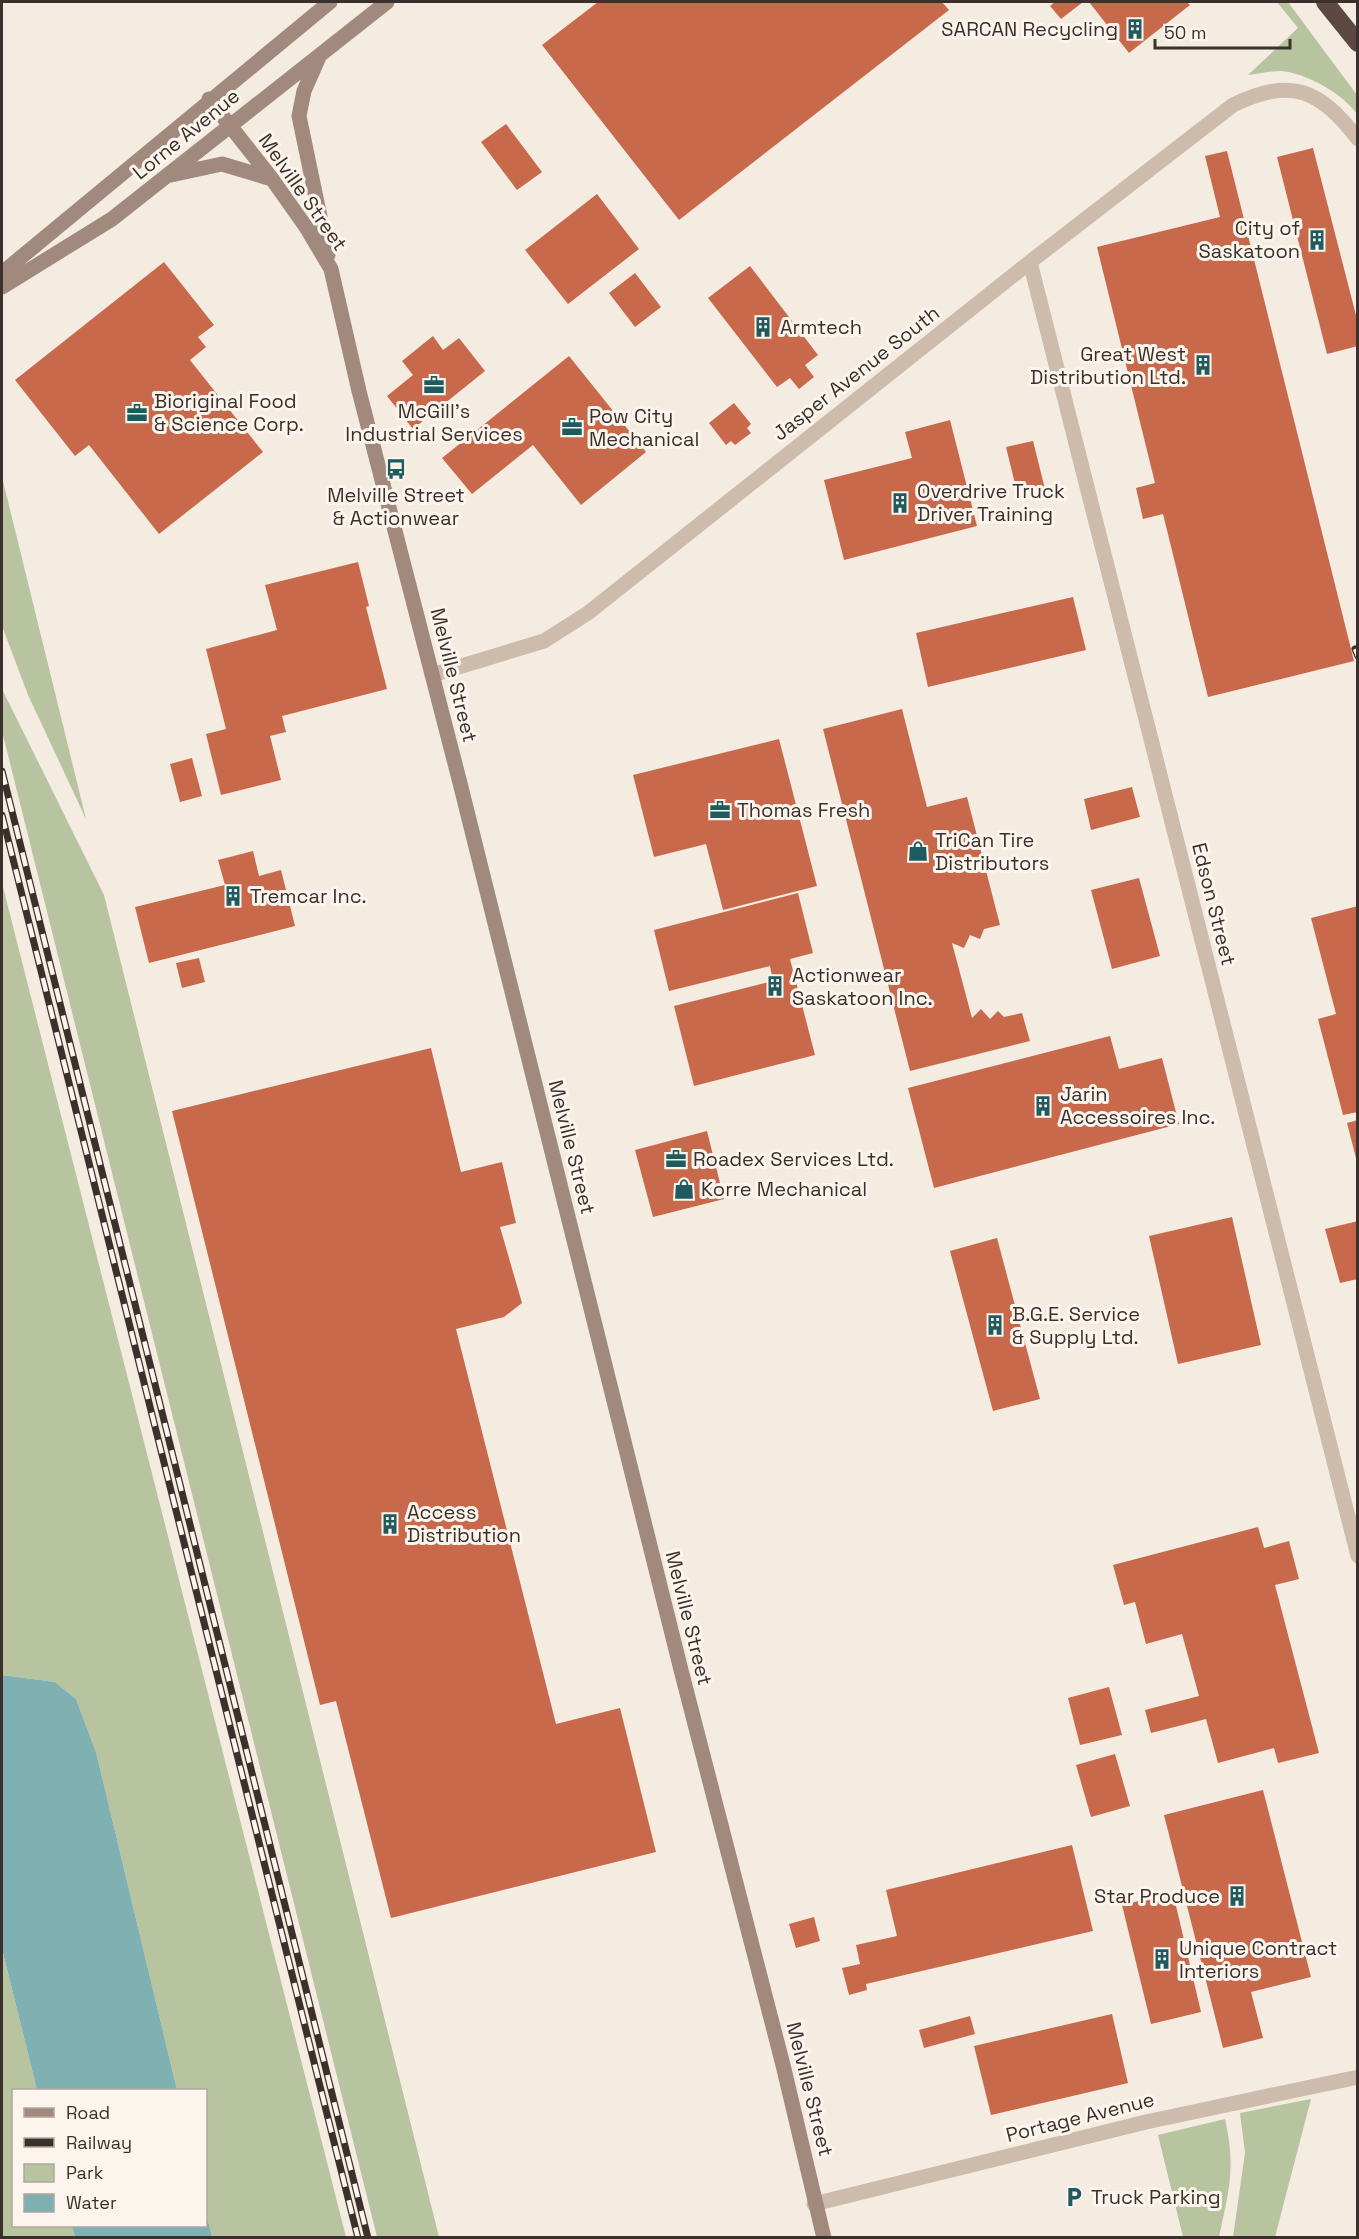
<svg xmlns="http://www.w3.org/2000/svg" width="1359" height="2239" font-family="'Space Grotesk',sans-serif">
<rect width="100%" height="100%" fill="#f4ebe1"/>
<path fill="#b8c4a0" d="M 1277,2 L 1288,2 L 1357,95 L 1357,114 C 1342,93 1306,73 1281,71 C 1270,71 1258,74 1248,75 L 1298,28 Z
M 2,477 L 86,819 L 28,695 L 2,626 Z
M 2,689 L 104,895 L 439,2237 L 377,2237 L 2,731 Z
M 2,883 L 346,2237 L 212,2237 L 206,2212 L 206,2090 L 177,2090 L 96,1752 L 76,1699 L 55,1682 L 2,1675 Z
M 2,1949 L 37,2090 L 14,2090 L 14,2226 L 72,2226 L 75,2237 L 2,2237 Z
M 1311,2099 L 1275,2237 L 1233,2237 L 1245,2153 L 1240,2113 Z
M 1225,2119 C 1236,2167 1229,2191 1219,2237 L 1183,2237 L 1158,2135 Z"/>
<path fill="#7fb0b2" d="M 2,1675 L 55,1682 L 76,1699 L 96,1752 L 177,2090 L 37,2090 L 2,1949 Z
M 206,2212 L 212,2237 L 75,2237 L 72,2226 L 206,2226 Z"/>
<path fill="#c8694b" d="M 598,2 L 942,2 L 949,10 L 679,220 L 542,45 Z
M 1055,2 L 1083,2 L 1061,19 L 1050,6 Z
M 1089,2 L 1187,2 L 1190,5 L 1129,53 Z
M 506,124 L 542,172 L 517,190 L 481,142 Z
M 1313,148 L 1358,323 L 1358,346 L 1327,354 L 1277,157 Z
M 1227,151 L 1354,661 L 1208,697 L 1163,514 L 1143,519 L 1136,488 L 1155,483 L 1097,247 L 1220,217 L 1205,156 Z
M 597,194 L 639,249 L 568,304 L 525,250 Z
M 164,262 L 214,325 L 198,337 L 206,347 L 190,360 L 263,452 L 159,534 L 89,445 L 75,456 L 15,380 Z
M 750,266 L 818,355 L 805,365 L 814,377 L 799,389 L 790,378 L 777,387 L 708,298 Z
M 635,273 L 661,307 L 635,327 L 609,293 Z
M 433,336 L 443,350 L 459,338 L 485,371 L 413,429 L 387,396 L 413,375 L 402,361 Z
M 569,356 L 646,452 L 581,505 L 533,445 L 472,494 L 442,458 Z
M 734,403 L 751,424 L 747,428 L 751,433 L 735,445 L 731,441 L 726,445 L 709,423 Z
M 950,420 L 977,526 L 844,560 L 824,480 L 912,458 L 905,432 Z
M 1033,441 L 1045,489 L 1018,496 L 1006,447 Z
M 358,562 L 369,606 L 366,607 L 387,689 L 282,716 L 286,732 L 270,736 L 281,780 L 221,795 L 206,734 L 226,729 L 206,649 L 277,630 L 265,585 Z
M 1073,597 L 1086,650 L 928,687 L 916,633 Z
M 902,709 L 927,807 L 967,797 L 1000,925 L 984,929 L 980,939 L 970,935 L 964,948 L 952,943 L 972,1018 L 981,1009 L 990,1019 L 998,1011 L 1004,1017 L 1022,1013 L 1030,1041 L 910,1071 L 823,729 Z
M 779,739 L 817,886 L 723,910 L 706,844 L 654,857 L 633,775 Z
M 192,758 L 202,796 L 180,802 L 170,764 Z
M 1132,787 L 1140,817 L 1091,830 L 1084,799 Z
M 253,851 L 259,876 L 281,870 L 295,926 L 149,963 L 135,907 L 225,885 L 218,860 Z
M 1139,878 L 1160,956 L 1112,969 L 1091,890 Z
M 798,893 L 813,953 L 790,959 L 815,1055 L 694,1086 L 674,1006 L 773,981 L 770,966 L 669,991 L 654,930 Z
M 1358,906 L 1358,1112 L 1343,1115 L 1318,1019 L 1336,1014 L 1311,918 Z
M 199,958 L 205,982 L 182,988 L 176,963 Z
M 1110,1036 L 1119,1069 L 1162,1058 L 1179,1124 L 934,1188 L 908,1088 Z
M 431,1048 L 461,1172 L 502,1162 L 516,1223 L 500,1227 L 522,1303 L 504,1317 L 456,1329 L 556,1724 L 620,1708 L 656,1852 L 391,1918 L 336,1701 L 320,1705 L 172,1111 Z
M 1358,1120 L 1358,1161 L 1357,1162 L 1347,1123 Z
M 707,1131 L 724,1199 L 653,1217 L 635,1150 Z
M 1232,1217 L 1261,1345 L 1178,1364 L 1149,1236 Z
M 1358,1221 L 1358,1279 L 1340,1283 L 1325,1229 Z
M 997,1238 L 1040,1399 L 993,1411 L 950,1251 Z
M 1258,1527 L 1264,1548 L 1289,1541 L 1299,1579 L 1275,1585 L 1319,1753 L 1278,1763 L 1274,1748 L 1218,1763 L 1206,1719 L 1151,1733 L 1145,1710 L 1199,1696 L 1182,1634 L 1146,1644 L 1135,1602 L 1124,1605 L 1113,1565 Z
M 1109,1687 L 1122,1735 L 1080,1745 L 1068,1698 Z
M 1115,1754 L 1130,1806 L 1091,1817 L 1076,1765 Z
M 1263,1790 L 1311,1977 L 1251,1992 L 1263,2038 L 1223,2048 L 1164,1815 Z
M 1072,1845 L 1093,1931 L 866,1984 L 867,1990 L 849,1995 L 842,1968 L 860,1964 L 856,1945 L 897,1936 L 886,1890 Z
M 1173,1893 L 1201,2012 L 1151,2024 L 1122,1905 Z
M 814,1917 L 820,1941 L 796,1948 L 789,1924 Z
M 1112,2014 L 1128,2083 L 991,2115 L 974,2046 Z
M 970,2016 L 975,2034 L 924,2048 L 919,2030 Z"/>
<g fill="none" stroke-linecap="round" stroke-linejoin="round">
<path stroke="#cdbbac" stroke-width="15" d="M 1030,262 L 1358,1556
M 432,675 L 544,641 L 588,613 L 1030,262 L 1233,105 C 1292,77 1319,89 1358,139
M 814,2204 L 1146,2122 L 1358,2077"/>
<path stroke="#a18a7d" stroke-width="15" d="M 319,57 L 304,91 L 299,116 L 328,255
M 209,99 L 272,179 L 306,227 L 331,269 L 359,391 L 460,783 L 681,1670 L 783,2065 L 824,2238
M 171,175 L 222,164 L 272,179
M 2,273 L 330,2
M 2,287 L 112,219 L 387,2"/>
<path stroke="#5c4a42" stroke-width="18" d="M 1325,2 L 1358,43"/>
<g stroke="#3b302b" stroke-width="7">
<path id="rail" d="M 1355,649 L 1358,656
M 2,771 L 368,2238
M 2,815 L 358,2238"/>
</g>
<use href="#rail" stroke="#fbf5ee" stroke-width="4.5" stroke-dasharray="14" stroke-linecap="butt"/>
</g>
<defs>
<g id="building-bare" transform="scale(1.62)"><path d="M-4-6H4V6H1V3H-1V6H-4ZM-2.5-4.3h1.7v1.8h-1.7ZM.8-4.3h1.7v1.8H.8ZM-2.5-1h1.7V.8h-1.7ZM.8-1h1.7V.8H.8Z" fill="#1f5a5e" stroke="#fbf5ee" stroke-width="2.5" paint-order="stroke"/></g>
<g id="office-bare" transform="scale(1.62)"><path d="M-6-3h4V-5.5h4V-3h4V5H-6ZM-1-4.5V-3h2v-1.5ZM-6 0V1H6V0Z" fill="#1f5a5e" stroke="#fbf5ee" stroke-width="2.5" paint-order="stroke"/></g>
<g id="bus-bare" transform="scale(1.62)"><path d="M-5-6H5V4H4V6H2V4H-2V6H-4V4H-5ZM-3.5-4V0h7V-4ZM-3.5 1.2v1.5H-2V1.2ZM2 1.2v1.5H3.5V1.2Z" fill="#1f5a5e" stroke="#fbf5ee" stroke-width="2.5" paint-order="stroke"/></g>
<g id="shop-bare" transform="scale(1.62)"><path d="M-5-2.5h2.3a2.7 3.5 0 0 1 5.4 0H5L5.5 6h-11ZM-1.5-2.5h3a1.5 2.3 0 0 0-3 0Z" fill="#1f5a5e" stroke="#fbf5ee" stroke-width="2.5" paint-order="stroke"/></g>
<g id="parking-bare" transform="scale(1.62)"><path d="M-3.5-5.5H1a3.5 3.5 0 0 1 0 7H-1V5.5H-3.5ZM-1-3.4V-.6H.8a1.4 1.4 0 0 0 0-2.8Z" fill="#1f5a5e" stroke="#fbf5ee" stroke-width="2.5" paint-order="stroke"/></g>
</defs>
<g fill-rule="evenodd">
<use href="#building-bare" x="1135" y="29"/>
<use href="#building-bare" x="1317" y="240"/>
<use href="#building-bare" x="763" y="327"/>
<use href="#building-bare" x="1203" y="365"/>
<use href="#office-bare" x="434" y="385"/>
<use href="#office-bare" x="137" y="413"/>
<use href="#office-bare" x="572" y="427"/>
<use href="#bus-bare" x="396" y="469"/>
<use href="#building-bare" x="900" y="503"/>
<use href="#office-bare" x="720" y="810"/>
<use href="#shop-bare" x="918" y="851"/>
<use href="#building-bare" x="233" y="896"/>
<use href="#building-bare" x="775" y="986"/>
<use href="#building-bare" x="1043" y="1106"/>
<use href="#office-bare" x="676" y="1159"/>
<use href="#shop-bare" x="684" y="1189"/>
<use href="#building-bare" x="995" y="1325"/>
<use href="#building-bare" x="390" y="1524"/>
<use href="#building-bare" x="1237" y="1896"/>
<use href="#building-bare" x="1162" y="1959"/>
<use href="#parking-bare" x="1074" y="2197"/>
</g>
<g text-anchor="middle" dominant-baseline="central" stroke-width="6" stroke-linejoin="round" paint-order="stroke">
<g font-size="20" fill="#3b302b" stroke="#fbf5ee" text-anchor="start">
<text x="1118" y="29" text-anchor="end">SARCAN Recycling</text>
<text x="1300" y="228" text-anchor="end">City of<tspan x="1300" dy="23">Saskatoon</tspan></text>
<text x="780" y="327">Armtech</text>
<text x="1186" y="354" text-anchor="end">Great West<tspan x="1186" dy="23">Distribution Ltd.</tspan></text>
<text x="154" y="401">Bioriginal Food<tspan x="154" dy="23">&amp; Science Corp.</tspan></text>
<text x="434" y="411" text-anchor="middle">McGill's<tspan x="434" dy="23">Industrial Services</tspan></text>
<text x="589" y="416">Pow City<tspan x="589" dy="23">Mechanical</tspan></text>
<text x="917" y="491">Overdrive Truck<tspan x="917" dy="23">Driver Training</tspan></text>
<text x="396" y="495" text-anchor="middle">Melville Street<tspan x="396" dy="23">&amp; Actionwear</tspan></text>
<text x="737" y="810">Thomas Fresh</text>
<text x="935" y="840">TriCan Tire<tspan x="935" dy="23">Distributors</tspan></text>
<text x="250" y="896">Tremcar Inc.</text>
<text x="792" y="975">Actionwear<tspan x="792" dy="23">Saskatoon Inc.</tspan></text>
<text x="1060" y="1094">Jarin<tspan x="1060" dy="23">Accessoires Inc.</tspan></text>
<text x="693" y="1159">Roadex Services Ltd.</text>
<text x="701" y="1189">Korre Mechanical</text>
<text x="1012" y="1314">B.G.E. Service<tspan x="1012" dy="23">&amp; Supply Ltd.</tspan></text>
<text x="407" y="1512">Access<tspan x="407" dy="23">Distribution</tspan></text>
<text x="1220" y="1896" text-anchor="end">Star Produce</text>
<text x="1179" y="1948">Unique Contract<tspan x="1179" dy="23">Interiors</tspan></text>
<text x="1091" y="2197">Truck Parking</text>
</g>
<g font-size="20" fill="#3b302b" stroke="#fbf5ee">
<text transform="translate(186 134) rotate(-39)">Lorne Avenue</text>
<text transform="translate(303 192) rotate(55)">Melville Street</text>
<text transform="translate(856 373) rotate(-38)">Jasper Avenue South</text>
<text transform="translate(454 675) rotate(76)">Melville Street</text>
<text transform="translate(1214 904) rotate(76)">Edson Street</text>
<text transform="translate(572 1147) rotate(76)">Melville Street</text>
<text transform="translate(689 1618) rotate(76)">Melville Street</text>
<text transform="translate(810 2089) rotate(76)">Melville Street</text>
<text transform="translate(1080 2117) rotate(-14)">Portage Avenue</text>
</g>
</g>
<rect width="1359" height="2239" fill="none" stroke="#3b302b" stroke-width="6"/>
<rect x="12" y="2089" width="195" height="138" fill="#fbf5ee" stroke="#aea6a0" stroke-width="1.5"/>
<rect x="24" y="2108" width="30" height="9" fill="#a18a7d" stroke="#aea6a0" stroke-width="1.5"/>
<text x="66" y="2119" font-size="18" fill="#3b302b">Road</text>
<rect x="24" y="2138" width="30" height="9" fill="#3b302b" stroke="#aea6a0" stroke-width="1.5"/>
<text x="66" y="2149" font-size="18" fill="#3b302b">Railway</text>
<rect x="24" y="2164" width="30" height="18" fill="#b8c4a0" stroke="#aea6a0" stroke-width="1.5"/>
<text x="66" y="2179" font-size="18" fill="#3b302b">Park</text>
<rect x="24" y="2194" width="30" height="18" fill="#7fb0b2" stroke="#aea6a0" stroke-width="1.5"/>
<text x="66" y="2209" font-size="18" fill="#3b302b">Water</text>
<path d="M1155 39v9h135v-9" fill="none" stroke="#3b302b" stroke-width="3"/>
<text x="1164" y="39" font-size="18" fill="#3b302b" stroke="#fbf5ee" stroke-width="4.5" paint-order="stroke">50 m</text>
</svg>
